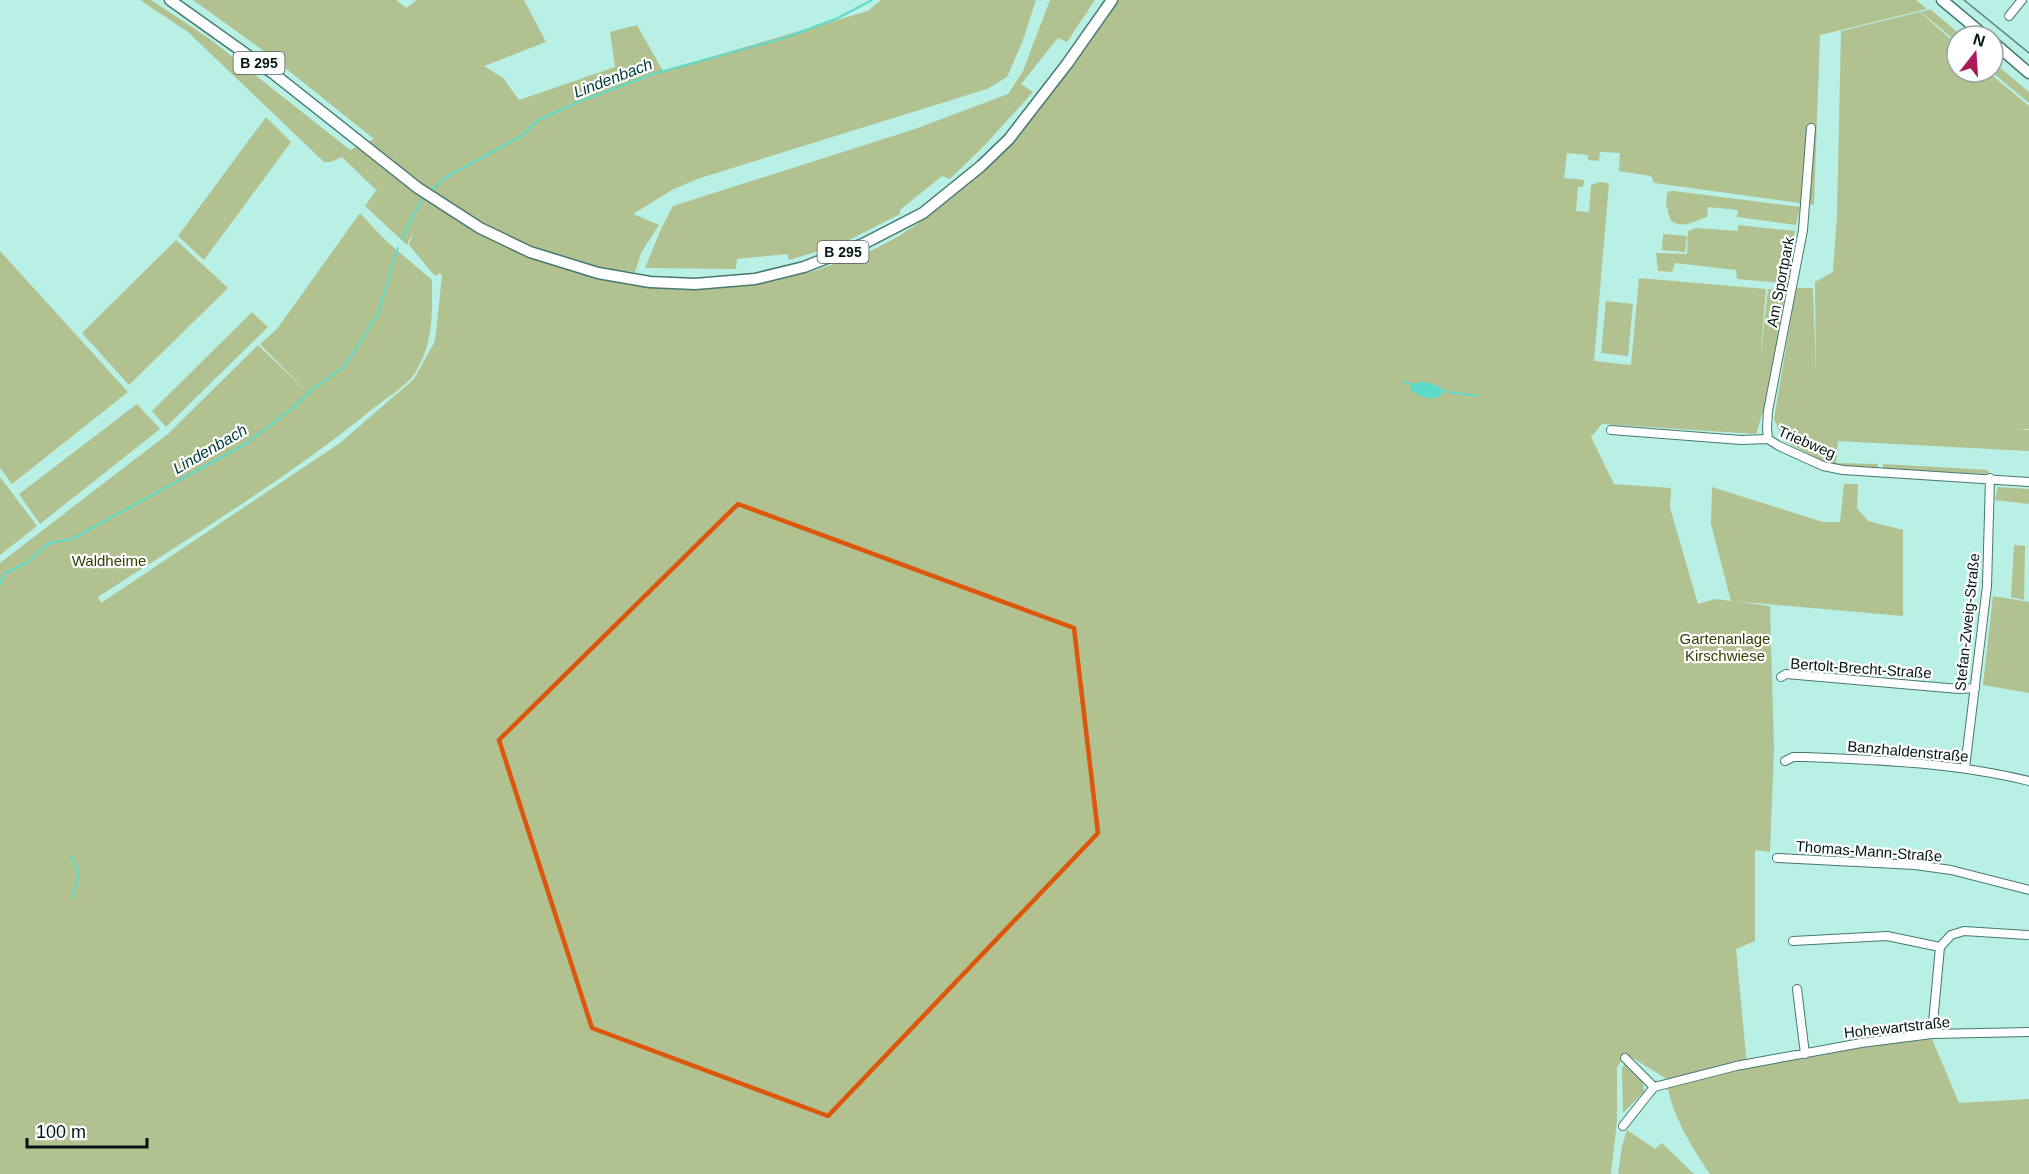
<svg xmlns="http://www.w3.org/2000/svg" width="2029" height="1174" font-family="Arial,sans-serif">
<rect width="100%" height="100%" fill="#b9f0e6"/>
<path fill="#b1c18f" d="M 140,0 L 151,0 L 210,39 L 350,150 L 374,139 L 264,51 L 193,0 L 396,0 L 406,8 L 417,0 L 524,0 L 546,42 L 484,66 L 503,78 L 519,100 L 615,67 L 610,32 L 637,25 L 663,71 L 868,11 L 881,0 L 1036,0 L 1023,40 L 1007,77 L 987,89 L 697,179 L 672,190 L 633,214 L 659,225 L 641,253 L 635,272 C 618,270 600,269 584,265 C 535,252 489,227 446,200 L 430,204 L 437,204 L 516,251 L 576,272 L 751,284 L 814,271 L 873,250 L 899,236 L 923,220 L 976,176 L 1116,0 L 1916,0 L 1927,9 L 1820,35 L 1814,205 L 1654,183 L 1651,176 L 1619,171 L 1620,153 L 1600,152 L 1599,161 L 1588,160 L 1588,155 L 1567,153 L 1564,178 L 1584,180 L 1583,187 L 1578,187 L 1576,211 L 1589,212 L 1591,185 L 1600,182 L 1609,183 L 1594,361 L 1631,365 L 1639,278 L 1766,289 L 1760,361 L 1768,289 L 1785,291 L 1773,379 L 1756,434 L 1602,424 L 1591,437 L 1614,484 L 1671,488 L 1670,508 L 1698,604 L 1715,599 L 1731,601 L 1711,524 L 1712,487 L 1823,522 L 1840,522 L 1844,484 L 1858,484 L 1857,508 L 1868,521 L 1903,530 L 1903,616 L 1732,601 L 1770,606 L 1774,749 L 1770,852 L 1755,850 L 1755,941 L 1736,949 L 1747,1066 L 1839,1049 L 1932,1039 L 1959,1103 L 2029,1099 L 2029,1174 L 1710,1174 C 1693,1149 1668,1109 1667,1079 L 1626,1054 L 1617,1067 L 1617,1121 L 1611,1174 L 0,1174 L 0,563 L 169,433 L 258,345 L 307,392 L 260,344 L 277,329 L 360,213 L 386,241 L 432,280 C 432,315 434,342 415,373 C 407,386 382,401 370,411 C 285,480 190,537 98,597 L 101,603 L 340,443 L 414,379 L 435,341 L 442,276 L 440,273 L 435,276 L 409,245 L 414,230 L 407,245 L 365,206 L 380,185 L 376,190 L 342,157 L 331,162 L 324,162 L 188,32 Z
M 1050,0 L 1095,0 L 1067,42 L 1058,38 L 1021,84 L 1033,92 L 983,147 L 950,179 L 942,176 L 900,210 L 900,214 L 841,244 L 789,260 L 787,254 L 737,259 L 736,269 L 645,268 L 661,229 L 673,206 L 915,129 L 1008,94 L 1023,71 Z
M 1930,9 L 1962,36 L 1957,36 L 1957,42 L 1921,12 Z
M 1920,12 L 1957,45 L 1957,72 L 1988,72 L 2029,106 L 2029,429 L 2016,429 L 2029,430 L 2029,451 L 1838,441 L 1836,463 L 1878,464 L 1877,470 L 1836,466 L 1836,464 L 1823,461 L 1784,441 L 1774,419 L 1796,288 L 1813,288 L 1816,372 L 1815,282 L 1833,272 L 1837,215 L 1841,31 Z
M 1993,62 L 2029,92 L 2029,103 L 1992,72 Z
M 266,117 L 291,142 L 204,260 L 178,236 Z
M 1671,191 L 1674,191 L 1800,207 L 1796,225 L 1737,217 L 1738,210 L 1708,207 L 1707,217 C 1694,221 1682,230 1670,220 L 1670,215 L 1668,215 L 1668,208 L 1666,208 L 1667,193 Z
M 1738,225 L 1795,231 L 1783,283 L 1737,279 L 1736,270 L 1675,263 L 1672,272 L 1658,271 L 1656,253 L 1687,254 L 1688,231 L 1696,228 L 1738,231 Z
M 1663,234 L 1687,236 L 1685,252 L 1662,250 Z
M 176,240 L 228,288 L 129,385 L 82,333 Z
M 0,251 L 128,392 L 12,484 L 0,468 Z
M 1606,301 L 1633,304 L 1628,356 L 1601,353 Z
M 252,312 L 268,327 L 166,427 L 152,411 Z
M 137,404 L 160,429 L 40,524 L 19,494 Z
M 1883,464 L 1988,470 L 1988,474 L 1883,470 Z
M 0,477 L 37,526 L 0,555 Z
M 1998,487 L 2029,489 L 2029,504 L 1995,500 Z
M 2014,545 L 2025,546 L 2024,600 L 2011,597 Z
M 1993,596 L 2029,602 L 2029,693 L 1983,685 Z
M 1626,1063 C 1635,1072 1645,1078 1644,1092 L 1623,1113 L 1622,1068 Z
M 1627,1130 L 1655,1149 L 1662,1143 L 1694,1174 L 1618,1174 L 1622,1146 Z"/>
<path fill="#5ddac9" d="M 1417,382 L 1426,382 L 1441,387 L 1442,395 C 1431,402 1420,397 1410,389 L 1412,385 Z"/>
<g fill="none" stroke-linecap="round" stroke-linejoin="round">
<path stroke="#5ddac9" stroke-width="2" d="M 429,192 L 446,177 L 520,137 L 537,121 L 578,102 L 653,74 L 784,38 L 838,18 L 872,0
M 402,238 L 424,195
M 1404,381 L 1412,385
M 1441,391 L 1477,396
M 0,584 L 5,573 L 28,562 L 49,543 L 72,539 L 247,443 L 294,407 L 314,388 L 345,366 L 378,313 L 398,248
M 71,856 L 78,873 L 73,898"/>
<g stroke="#457971" stroke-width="10">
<path id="minor" d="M 2009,16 L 2022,0
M 1611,430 L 1741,440 L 1768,439 L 1779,446 L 1823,466 L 1843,470 L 2029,482
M 1768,439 L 1767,428 L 1768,411 L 1803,230 L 1811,128
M 1781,677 L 1786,674 L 1959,689 L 1975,688
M 1785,761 L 1793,757 L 1805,757 C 1880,760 1955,763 2029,781
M 1965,768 L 1987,586 L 1990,478
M 1777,858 L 1915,865 L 1951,870 L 2029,890
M 1793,941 L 1887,936 L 1940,947
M 1797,989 L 1805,1054
M 1932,1034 L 1940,947 L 1951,935 L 1964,931 L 2027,935
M 1625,1058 L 1654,1087
M 1654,1087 L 1736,1066 L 1861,1043 L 1932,1034 L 2029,1032
M 1623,1126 L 1654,1087"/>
</g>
<g stroke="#457971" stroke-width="13">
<path id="major" d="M 170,0 L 274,74 L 418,188 L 480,228 L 530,252 L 598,273 L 650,282 L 695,284 L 755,279 L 804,267 L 863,244 L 923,213 L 981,166 L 1009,139 L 1067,64 L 1112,0
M 1942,0 L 1985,36
M 1993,42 L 2029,73"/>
</g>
<use href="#minor" stroke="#fff" stroke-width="8"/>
<use href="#major" stroke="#fff" stroke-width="10"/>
<path stroke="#5c817b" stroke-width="1.5" d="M 1964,0 L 2029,53"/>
</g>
<path fill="none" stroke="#dc560c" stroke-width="4.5" stroke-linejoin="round" d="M 738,504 L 1074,628 L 1098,833 L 828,1116 L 592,1028 L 499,740 Z"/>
<g text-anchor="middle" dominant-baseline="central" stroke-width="4.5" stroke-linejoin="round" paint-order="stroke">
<g fill="#fff" stroke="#4e5d5a" stroke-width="1.5">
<rect x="233.5" y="52" width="51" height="22" rx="4.5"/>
<rect x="817.5" y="241" width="51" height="22" rx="4.5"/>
</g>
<g font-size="14" font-weight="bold" fill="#021714">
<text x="259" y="63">B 295</text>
<text x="843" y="252">B 295</text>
</g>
<g font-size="15" fill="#021714" stroke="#fff">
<text transform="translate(1780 282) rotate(-79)">Am Sportpark</text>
<text transform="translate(1807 442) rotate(23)">Triebweg</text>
<text transform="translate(1967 622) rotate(-84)">Stefan-Zweig-Straße</text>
<text transform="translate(1861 668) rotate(4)">Bertolt-Brecht-Straße</text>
<text transform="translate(1908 751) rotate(5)">Banzhaldenstraße</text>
<text transform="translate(1869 851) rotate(4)">Thomas-Mann-Straße</text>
<text transform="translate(1897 1027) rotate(-6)">Hohewartstraße</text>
</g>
<g font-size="15" fill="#324000" stroke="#fff">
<text x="109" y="560">Waldheime</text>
<text x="1725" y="638">Gartenanlage<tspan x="1725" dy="17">Kirschwiese</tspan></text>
</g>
<g font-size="16" font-style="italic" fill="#003c35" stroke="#fff">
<text transform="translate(613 78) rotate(-21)">Lindenbach</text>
<text transform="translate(210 449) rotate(-30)">Lindenbach</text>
</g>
</g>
<g transform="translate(1975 54) rotate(17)"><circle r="28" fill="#ffffff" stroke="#9aa2a1" stroke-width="1.5"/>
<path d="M0-4.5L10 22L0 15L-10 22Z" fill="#aa1a56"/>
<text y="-9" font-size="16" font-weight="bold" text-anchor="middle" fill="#021714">N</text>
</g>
<path d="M27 1138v9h120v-9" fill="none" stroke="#021714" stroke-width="3"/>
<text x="36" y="1138" font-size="18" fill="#021714" stroke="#ffffff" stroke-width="4.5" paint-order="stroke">100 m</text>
</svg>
